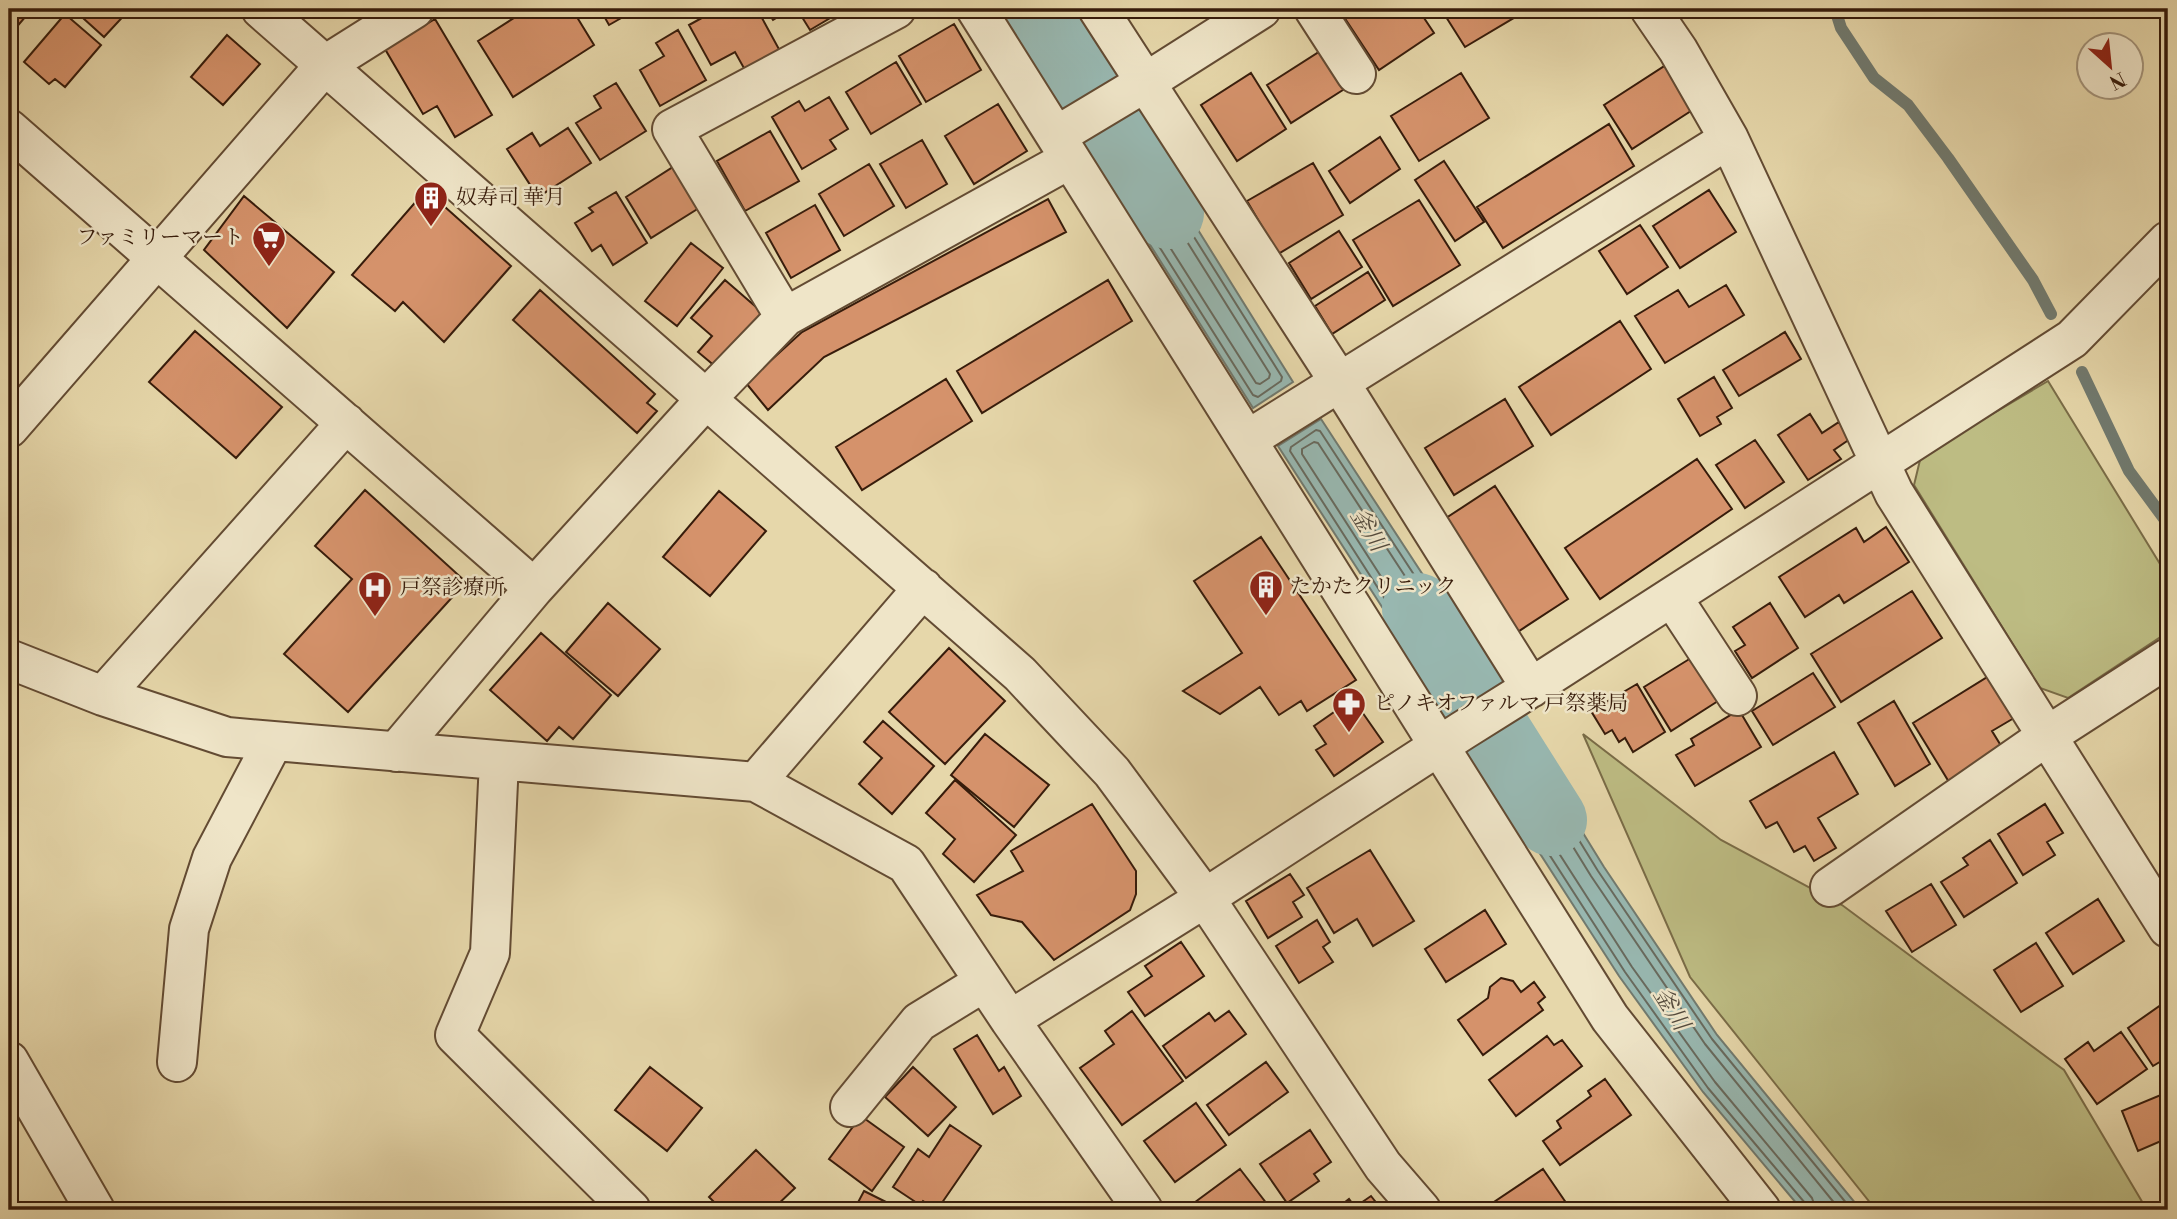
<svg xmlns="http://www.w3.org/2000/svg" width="2177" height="1219" font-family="'Libre Bodoni','Noto Serif JP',serif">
<rect width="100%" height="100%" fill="#e6d7aa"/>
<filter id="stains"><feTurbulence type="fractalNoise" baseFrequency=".00286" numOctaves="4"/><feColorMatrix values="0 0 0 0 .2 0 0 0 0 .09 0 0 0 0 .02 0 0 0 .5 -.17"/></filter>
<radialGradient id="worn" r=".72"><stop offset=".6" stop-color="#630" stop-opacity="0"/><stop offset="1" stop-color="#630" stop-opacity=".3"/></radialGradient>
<path fill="#bdbc83" stroke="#7a6c47" stroke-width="2" d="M 2048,381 L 2168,577 L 2168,632 L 2068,698 L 2040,688 L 1914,485 L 1921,456 Z
M 1583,734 L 1721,840 L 1842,905 L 2064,1070 L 2147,1210 L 1876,1210 L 1690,977 Z"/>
<path fill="#98b8b1" stroke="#717a6f" stroke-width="2" d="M 998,9 L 1057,9 L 1096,72 L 1055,98 Z
M 1130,121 L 1293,382 L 1253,408 L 1089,148 Z
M 1321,419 L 1491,679 L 1446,706 L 1278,446 Z
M 1517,726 L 1604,867 L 1717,1035 L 1861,1210 L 1802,1210 L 1703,1092 L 1619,976 L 1475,753 Z"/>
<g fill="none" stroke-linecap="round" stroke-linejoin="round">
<path stroke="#686a5e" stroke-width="2" d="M 1006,9 L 1056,85 L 1059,87 L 1084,71 L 1085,68 L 1052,15 L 1051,9
M 1017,9 L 1058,73 L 1062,75 L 1072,68 L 1073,65 L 1045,19 L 1042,9
M 1128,132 L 1282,377 L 1281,381 L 1258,397 L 1253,395 L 1100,153 L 1101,149 Z
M 1123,145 L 1127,146 L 1270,374 L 1269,378 L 1260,384 L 1256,383 L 1112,156 L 1113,151 Z
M 1316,430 L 1320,431 L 1479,674 L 1478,679 L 1451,695 L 1446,694 L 1290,451 L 1291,447 Z
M 1314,442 L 1318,443 L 1467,671 L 1465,676 L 1453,683 L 1449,682 L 1302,454 L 1302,449 Z
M 1807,1210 L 1805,1203 L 1708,1088 L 1625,972 L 1487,758 L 1488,753 L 1512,737 L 1516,738 L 1598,871 L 1712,1039 L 1852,1210
M 1816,1210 L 1812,1198 L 1715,1082 L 1632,967 L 1499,760 L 1500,756 L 1510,749 L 1514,751 L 1591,876 L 1705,1044 L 1840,1210"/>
<path stroke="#717a6f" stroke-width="12" d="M 1835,9 L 1841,28 L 1874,78 L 1908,105 L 1948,158 L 2033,280 L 2051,314
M 2082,372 L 2129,471 L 2168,524"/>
<path stroke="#98b8b1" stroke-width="72" d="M 1039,9 L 1168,213
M 1418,609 L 1551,820"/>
</g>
<path fill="#d5926b" stroke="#371c0b" stroke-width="2" d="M 9,9 L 32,9 L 9,36 Z
M 73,9 L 130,9 L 104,37 Z
M 528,9 L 572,9 L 594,45 L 513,97 L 478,41 Z
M 600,9 L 637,9 L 609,25 Z
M 718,9 L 757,9 L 780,51 L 745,70 L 735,52 L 711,65 L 689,25 Z
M 766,9 L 791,9 L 773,20 Z
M 797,9 L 840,9 L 842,11 L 810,30 Z
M 1356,9 L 1418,9 L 1434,33 L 1379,70 L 1344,17 Z
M 1441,9 L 1529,9 L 1465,47 Z
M 65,14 L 101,45 L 65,87 L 55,79 L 49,84 L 24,62 Z
M 435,19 L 492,115 L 455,137 L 437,106 L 423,114 L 385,49 Z
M 954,24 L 981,70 L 926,102 L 899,56 Z
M 678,30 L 706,80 L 660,106 L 640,70 L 664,56 L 656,43 Z
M 227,35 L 260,64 L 223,105 L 191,77 Z
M 1322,50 L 1346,88 L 1291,123 L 1267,85 Z
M 896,62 L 921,104 L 871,134 L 846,92 Z
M 1666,65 L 1694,109 L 1632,149 L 1604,105 Z
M 1251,73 L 1286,129 L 1237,161 L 1201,105 Z
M 1461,73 L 1489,118 L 1419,161 L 1391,116 Z
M 616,83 L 646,131 L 600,160 L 576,123 L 601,108 L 594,96 Z
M 829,97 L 848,129 L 830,140 L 836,149 L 802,169 L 772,117 L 799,101 L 805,111 Z
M 998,104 L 1027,151 L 974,184 L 945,136 Z
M 1609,124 L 1634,166 L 1503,248 L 1477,207 Z
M 568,128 L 591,163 L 538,197 L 507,149 L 532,133 L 540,146 Z
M 770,131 L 799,181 L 745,211 L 717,161 Z
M 1380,137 L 1400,169 L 1350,203 L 1329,171 Z
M 922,140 L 947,184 L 906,208 L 880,164 Z
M 1444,161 L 1484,222 L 1455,241 L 1415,180 Z
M 1313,163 L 1343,215 L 1278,254 L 1247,201 Z
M 869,164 L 894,206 L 844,236 L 819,194 Z
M 673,167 L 699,208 L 651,238 L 626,197 Z
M 426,190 L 511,266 L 444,342 L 403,302 L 395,311 L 352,275 Z
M 1709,190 L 1736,232 L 1680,268 L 1653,226 Z
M 616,192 L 647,243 L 613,265 L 601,245 L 592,251 L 575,223 L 593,212 L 589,208 Z
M 244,196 L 334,272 L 287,328 L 204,250 Z
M 1048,199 L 1066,232 L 824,357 L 768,410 L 746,383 L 802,332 Z
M 1419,200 L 1460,265 L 1393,306 L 1353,240 Z
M 815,205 L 840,250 L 791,278 L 766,233 Z
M 1640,225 L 1668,267 L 1627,294 L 1599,251 Z
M 1339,231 L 1362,267 L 1311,299 L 1289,263 Z
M 691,243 L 723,268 L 677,326 L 645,301 Z
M 1368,272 L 1385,300 L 1332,334 L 1315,306 Z
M 725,280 L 763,313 L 716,367 L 698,352 L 712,336 L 691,318 Z
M 1108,280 L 1132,321 L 982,413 L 957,371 Z
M 1726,285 L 1744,315 L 1665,363 L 1635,316 L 1678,290 L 1689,307 Z
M 540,290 L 655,394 L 647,403 L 657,411 L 637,433 L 513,320 Z
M 1620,321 L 1651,369 L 1551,435 L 1519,387 Z
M 195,331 L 282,407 L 236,458 L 149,382 Z
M 1785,332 L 1801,359 L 1739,396 L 1723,370 Z
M 1714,377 L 1732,408 L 1717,417 L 1721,424 L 1700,436 L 1678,399 Z
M 946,379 L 972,421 L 862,490 L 836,447 Z
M 1505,399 L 1533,446 L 1454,495 L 1425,448 Z
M 1810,414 L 1822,433 L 1839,422 L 1850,439 L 1834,450 L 1841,459 L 1808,480 L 1778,435 Z
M 1755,440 L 1784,482 L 1745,508 L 1716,465 Z
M 1697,459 L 1732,509 L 1600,599 L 1565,548 Z
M 1495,486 L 1568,599 L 1516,633 L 1443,520 Z
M 365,490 L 466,582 L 348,712 L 284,654 L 352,579 L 315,546 Z
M 719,491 L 766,531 L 710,596 L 663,557 Z
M 1886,527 L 1909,562 L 1844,603 L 1839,595 L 1805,617 L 1779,577 L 1856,528 L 1864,542 Z
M 1261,537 L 1356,680 L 1307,711 L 1301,701 L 1279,715 L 1260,687 L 1220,714 L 1183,691 L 1242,653 L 1194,581 Z
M 1912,591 L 1942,638 L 1841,702 L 1811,654 Z
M 608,603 L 660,649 L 618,696 L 566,652 Z
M 1770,603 L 1798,648 L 1752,678 L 1735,651 L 1745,645 L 1733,627 Z
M 541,633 L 611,695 L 573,739 L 559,727 L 547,741 L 490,690 Z
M 949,648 L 1005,701 L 945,764 L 889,712 Z
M 1691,658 L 1718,701 L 1671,731 L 1644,687 Z
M 1813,673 L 1835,707 L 1773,745 L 1752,711 Z
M 1989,676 L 2014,718 L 1992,731 L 2003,749 L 1949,782 L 1913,723 Z
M 1637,684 L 1665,732 L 1633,752 L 1625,738 L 1619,742 L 1612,730 L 1605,734 L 1591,711 Z
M 1353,699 L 1383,742 L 1334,776 L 1316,750 L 1326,744 L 1314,726 Z
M 1894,701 L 1930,764 L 1895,786 L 1858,723 Z
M 1739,710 L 1761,747 L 1695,786 L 1676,755 L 1694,745 L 1691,739 Z
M 883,721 L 934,766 L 892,814 L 859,784 L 882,758 L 864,742 Z
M 985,734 L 1049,785 L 1014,827 L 951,775 Z
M 1834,752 L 1858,794 L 1818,818 L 1836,848 L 1814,861 L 1805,846 L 1794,852 L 1777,822 L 1766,828 L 1750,801 Z
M 955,780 L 1016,835 L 974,882 L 943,854 L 955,839 L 926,813 Z
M 1092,804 L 1136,871 L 1136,894 L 1130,910 L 1054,960 L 1022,922 L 991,915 L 977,895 L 1023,871 L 1011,851 Z
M 2045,804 L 2063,833 L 2047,842 L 2055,855 L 2023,875 L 1998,834 Z
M 1990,840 L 2017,883 L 1964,917 L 1941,882 L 1968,865 L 1963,858 Z
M 1370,850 L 1414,921 L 1373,946 L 1357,919 L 1334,933 L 1307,888 Z
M 1290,874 L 1304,895 L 1293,902 L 1302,917 L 1268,938 L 1246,901 Z
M 1931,884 L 1956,925 L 1912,952 L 1886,911 Z
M 2098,899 L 2124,941 L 2073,974 L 2046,933 Z
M 1485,910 L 1506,944 L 1446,982 L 1425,949 Z
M 1317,920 L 1330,942 L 1323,947 L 1333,962 L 1299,983 L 1276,946 Z
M 1181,942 L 1204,976 L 1145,1016 L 1128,992 L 1152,976 L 1145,966 Z
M 2036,943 L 2063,986 L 2021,1012 L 1994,970 Z
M 1501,978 L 1513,981 L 1521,992 L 1534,982 L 1545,997 L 1538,1003 L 1543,1010 L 1483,1055 L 1458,1020 L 1488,998 L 1490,987 Z
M 2168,1000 L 2168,1057 L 2153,1066 L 2128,1028 Z
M 1132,1011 L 1183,1081 L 1122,1125 L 1080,1068 L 1114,1044 L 1105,1031 Z
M 1229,1011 L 1246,1034 L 1186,1078 L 1163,1046 L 1209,1013 L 1215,1021 Z
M 2121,1032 L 2147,1069 L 2097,1104 L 2065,1059 L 2088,1042 L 2094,1051 Z
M 977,1035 L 999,1071 L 1004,1067 L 1021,1096 L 993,1114 L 954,1049 Z
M 1547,1036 L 1554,1045 L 1562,1040 L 1582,1066 L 1516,1116 L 1489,1080 Z
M 1266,1062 L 1288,1092 L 1229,1135 L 1207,1105 Z
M 650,1067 L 702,1108 L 667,1151 L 615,1110 Z
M 913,1067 L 956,1107 L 928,1136 L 885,1097 Z
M 1605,1079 L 1631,1115 L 1560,1165 L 1543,1141 L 1561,1128 L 1557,1121 L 1591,1096 L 1588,1091 Z
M 2168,1092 L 2168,1138 L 2138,1151 L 2122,1111 Z
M 1196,1103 L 1226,1145 L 1175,1182 L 1144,1141 Z
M 861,1116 L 904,1147 L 872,1191 L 829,1159 Z
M 950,1125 L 981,1146 L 937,1210 L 923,1201 L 920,1205 L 893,1187 L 918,1149 L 929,1157 Z
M 1310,1130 L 1331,1162 L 1314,1174 L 1319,1181 L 1287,1203 L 1260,1164 Z
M 756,1150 L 795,1188 L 772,1210 L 722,1210 L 709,1197 Z
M 1240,1169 L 1267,1204 L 1258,1210 L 1189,1210 L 1187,1208 Z
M 1543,1169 L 1571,1210 L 1482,1210 Z
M 864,1191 L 902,1210 L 854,1210 Z
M 1371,1196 L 1382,1210 L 1335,1210 L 1349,1199 L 1355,1207 Z"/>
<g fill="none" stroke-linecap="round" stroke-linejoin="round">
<g stroke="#634b33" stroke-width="42">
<path id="minor" d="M 261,9 L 1020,674 L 1112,772 L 1205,898 L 1383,1166 L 1421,1210
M 896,9 L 672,129 L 785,317 L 1070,159
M 976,9 L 1610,1018 L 1761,1210
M 1098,9 L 1340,383 L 1531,688
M 1314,9 L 1356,74
M 1650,9 L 1678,50 L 1729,139 L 1894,493 L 2168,928
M 9,129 L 534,588
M 1056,136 L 1146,82 L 1261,9
M 9,428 L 325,65 L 414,9
M 1247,440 L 1729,139
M 1672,597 L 1737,696
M 9,659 L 103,696 L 227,737 L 756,782 L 906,864 L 1010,1020 L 1143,1210
M 103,696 L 346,423
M 396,752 L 534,588 L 706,399 L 785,317
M 499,761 L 490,953 L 455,1035 L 631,1210
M 756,782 L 923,588
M 1830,887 L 2047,736 L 2168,658
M 1010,1020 L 1205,898 L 1462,731 L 1521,694 L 2072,339 L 2168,241
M 9,1061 L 95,1210
M 177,1062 L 189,929 L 212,858 L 273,742
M 850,1107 L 919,1022 L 984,982"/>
</g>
<use href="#minor" stroke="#efe5c8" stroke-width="38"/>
</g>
<defs>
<g id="building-pin" transform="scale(1.75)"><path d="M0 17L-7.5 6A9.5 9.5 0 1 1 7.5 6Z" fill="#8f2418" stroke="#efe5c8"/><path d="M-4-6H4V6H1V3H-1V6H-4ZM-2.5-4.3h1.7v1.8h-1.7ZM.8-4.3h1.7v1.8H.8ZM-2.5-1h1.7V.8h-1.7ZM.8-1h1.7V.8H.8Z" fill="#fff"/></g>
<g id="supermarket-pin" transform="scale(1.75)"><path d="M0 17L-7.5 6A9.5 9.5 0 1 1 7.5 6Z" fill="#8f2418" stroke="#efe5c8"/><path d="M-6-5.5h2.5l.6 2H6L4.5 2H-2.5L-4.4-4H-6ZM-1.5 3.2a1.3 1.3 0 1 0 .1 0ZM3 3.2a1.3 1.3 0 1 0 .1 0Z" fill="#fff"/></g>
<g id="hospital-pin" transform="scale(1.75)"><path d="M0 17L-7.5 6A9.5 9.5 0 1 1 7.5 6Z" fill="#8f2418" stroke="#efe5c8"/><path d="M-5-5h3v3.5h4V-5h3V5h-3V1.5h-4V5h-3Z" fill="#fff"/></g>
<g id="pharmacy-pin" transform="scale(1.75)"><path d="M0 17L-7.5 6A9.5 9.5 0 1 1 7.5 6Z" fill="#8f2418" stroke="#efe5c8"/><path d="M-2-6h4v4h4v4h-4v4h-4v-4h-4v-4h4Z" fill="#fff"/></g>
</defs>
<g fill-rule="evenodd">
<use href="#building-pin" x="431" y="198"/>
<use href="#supermarket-pin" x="269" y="238"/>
<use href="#building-pin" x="1266" y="587"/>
<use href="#hospital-pin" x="375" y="588"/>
<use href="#pharmacy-pin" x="1349" y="704"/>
</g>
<g text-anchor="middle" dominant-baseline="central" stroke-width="5" stroke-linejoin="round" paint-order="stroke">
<g font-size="21" fill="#371c0b" stroke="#efe5c8" text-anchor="start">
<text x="456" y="198">奴寿司 華月</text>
<text x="244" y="238" text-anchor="end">ファミリーマート</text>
<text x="1290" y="587">たかたクリニック</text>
<text x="400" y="588">戸祭診療所</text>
<text x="1374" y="704">ピノキオファルマ 戸祭薬局</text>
</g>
<g font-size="23" font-style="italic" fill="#544b3d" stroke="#efe5c8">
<text transform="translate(1368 530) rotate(58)">釜川</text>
<text transform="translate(1671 1009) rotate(58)">釜川</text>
</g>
</g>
<rect width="2177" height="1219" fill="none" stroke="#e6d7aa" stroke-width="35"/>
<rect x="10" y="10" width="2156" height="1198" fill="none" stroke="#371c0b" stroke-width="3.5"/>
<rect x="18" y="18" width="2142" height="1184" fill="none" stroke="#371c0b" stroke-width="2"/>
<g transform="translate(2110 66) rotate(153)"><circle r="33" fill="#efe5c8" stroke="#a5957c" stroke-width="2"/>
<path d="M0-5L12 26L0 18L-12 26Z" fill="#8f2418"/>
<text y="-10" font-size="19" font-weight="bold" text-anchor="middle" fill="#371c0b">N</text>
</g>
<rect width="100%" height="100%" filter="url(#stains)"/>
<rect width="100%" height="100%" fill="url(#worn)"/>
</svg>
